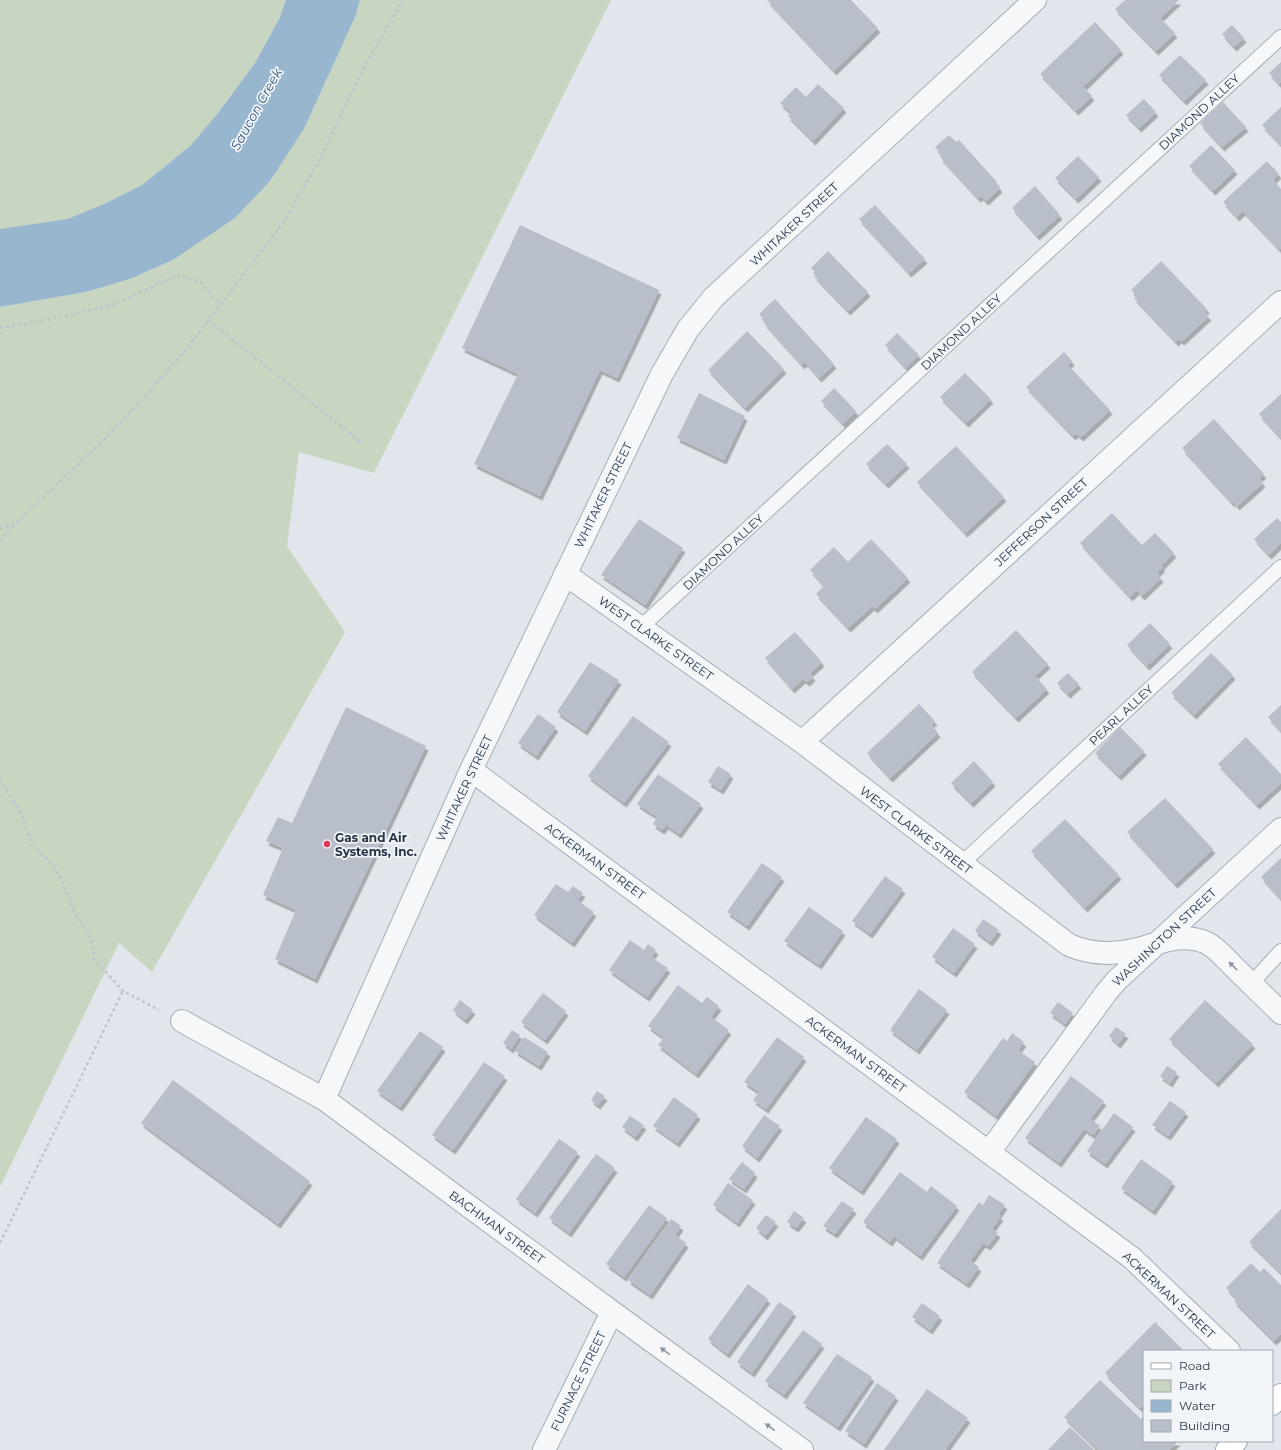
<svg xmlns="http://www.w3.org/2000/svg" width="1281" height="1450" font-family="Montserrat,sans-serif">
<defs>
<filter id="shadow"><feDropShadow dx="2.5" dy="4.5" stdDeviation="0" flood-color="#0004"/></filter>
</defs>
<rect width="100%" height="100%" fill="#e1e6ec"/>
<path fill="#c8d6c1" d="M 0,0 L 286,0 L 279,19 L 255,63 L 218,113 L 191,145 L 168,164 L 142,185 L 104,204 L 68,220 L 0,229 Z
M 360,0 L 611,0 L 374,473 L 299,452 L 287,546 L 345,632 L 152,972 L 119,943 L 0,1187 L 0,307 L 86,292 L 130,279 L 173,260 L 270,181 L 304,129 L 356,15 Z"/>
<path fill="#98b7cf" d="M 286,0 L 360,0 L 356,15 L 304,129 L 270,181 L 235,218 L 173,260 L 130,279 L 86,292 L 0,307 L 0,229 L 68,219 L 104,204 L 142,185 L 168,164 L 191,145 L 218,113 L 255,63 L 279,19 Z"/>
<path fill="#b8bfca" filter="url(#shadow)" d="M 767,0 L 851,0 L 878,28 L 834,71 Z
M 1125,0 L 1179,0 L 1160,18 L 1175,33 L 1156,51 L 1115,9 Z
M 1095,22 L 1121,50 L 1083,87 L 1092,96 L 1076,111 L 1040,74 Z
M 1232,25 L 1244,38 L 1234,47 L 1222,34 Z
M 1180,55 L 1206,80 L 1184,101 L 1159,75 Z
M 1281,62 L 1281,81 L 1279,84 L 1269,73 Z
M 818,84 L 844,108 L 813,141 L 788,116 L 791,113 L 780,103 L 796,87 L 806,97 Z
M 1144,99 L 1156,112 L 1139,128 L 1126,115 Z
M 1223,102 L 1246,127 L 1222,147 L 1200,123 Z
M 1281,107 L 1281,145 L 1262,125 Z
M 949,135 L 956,142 L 959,140 L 997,182 L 996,183 L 1000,188 L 986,201 L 981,196 L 978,198 L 940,157 L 942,155 L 935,147 Z
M 1211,145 L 1235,170 L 1213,191 L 1189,166 Z
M 1078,156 L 1099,177 L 1076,199 L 1055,178 Z
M 1267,161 L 1279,174 L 1273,180 L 1281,189 L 1281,248 L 1279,249 L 1243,211 L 1237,217 L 1223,202 Z
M 1035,186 L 1060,215 L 1037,236 L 1012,208 Z
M 875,205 L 925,259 L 909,273 L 859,219 Z
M 520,225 L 659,290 L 617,378 L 600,370 L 540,496 L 474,464 L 518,374 L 462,348 Z
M 828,251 L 868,292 L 848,311 L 814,276 L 817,274 L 811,268 Z
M 1161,261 L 1207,309 L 1204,312 L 1209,316 L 1182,341 L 1179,339 L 1176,342 L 1134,298 L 1137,295 L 1131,290 Z
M 775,299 L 834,364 L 819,378 L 805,362 L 802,365 L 764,323 L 765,321 L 759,314 Z
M 747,331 L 784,369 L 745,408 L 708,370 Z
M 897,333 L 919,355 L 906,368 L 885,345 Z
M 1064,352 L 1072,361 L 1068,365 L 1110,410 L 1081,437 L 1076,433 L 1073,436 L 1026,387 Z
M 965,373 L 991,399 L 966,423 L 940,397 Z
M 834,388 L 856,411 L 843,424 L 821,401 Z
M 699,393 L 745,416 L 724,460 L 677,438 Z
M 1281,394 L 1281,438 L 1259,414 Z
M 1214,419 L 1264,474 L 1259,478 L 1263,483 L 1237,506 L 1233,501 L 1232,503 L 1182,448 Z
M 887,444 L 907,464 L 886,484 L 866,464 Z
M 956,446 L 1004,497 L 965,533 L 917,482 Z
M 1112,513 L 1142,545 L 1155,533 L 1174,553 L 1161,566 L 1163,567 L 1157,573 L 1161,578 L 1142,596 L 1137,590 L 1130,597 L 1080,543 Z
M 1277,518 L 1281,522 L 1281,543 L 1269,555 L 1254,539 Z
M 639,519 L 683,548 L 645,605 L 601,575 Z
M 871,539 L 908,578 L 875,609 L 872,606 L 848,628 L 816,594 L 824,586 L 810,570 L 834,547 L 848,562 Z
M 1150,623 L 1170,644 L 1147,666 L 1127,645 Z
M 1016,630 L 1048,664 L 1035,676 L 1047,689 L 1016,718 L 972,672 Z
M 795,632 L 822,662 L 810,673 L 813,677 L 807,682 L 803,679 L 792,689 L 765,658 Z
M 1211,653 L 1233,675 L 1194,715 L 1171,693 Z
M 590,662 L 619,680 L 585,731 L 557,712 Z
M 1068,673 L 1079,684 L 1068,694 L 1057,683 Z
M 919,704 L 935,721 L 931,724 L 938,733 L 890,778 L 867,753 Z
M 1281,705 L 1281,731 L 1268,717 Z
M 346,707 L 426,746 L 315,979 L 275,959 L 296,910 L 263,895 L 283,848 L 266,841 L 278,817 L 292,823 Z
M 538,714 L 556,727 L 536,756 L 518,743 Z
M 633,716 L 669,742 L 624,803 L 588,776 Z
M 1120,727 L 1144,751 L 1119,776 L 1095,753 Z
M 1246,737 L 1281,774 L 1281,783 L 1257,805 L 1218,764 Z
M 974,761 L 993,782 L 971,803 L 951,783 Z
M 718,766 L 731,774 L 721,790 L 708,782 Z
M 658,774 L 701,804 L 679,834 L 666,825 L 662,830 L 653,824 L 657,817 L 637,804 Z
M 1165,798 L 1213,849 L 1175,884 L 1127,832 Z
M 1065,819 L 1119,875 L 1085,908 L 1031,851 Z
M 1281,858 L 1281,899 L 1261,877 Z
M 762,863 L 782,877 L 747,926 L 727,912 Z
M 885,876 L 903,889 L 870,934 L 852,921 Z
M 556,884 L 568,892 L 573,886 L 583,893 L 577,900 L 594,912 L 572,943 L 534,915 Z
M 809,907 L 843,931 L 819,965 L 784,941 Z
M 983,919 L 999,930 L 990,942 L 975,931 Z
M 953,928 L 975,944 L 954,973 L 932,957 Z
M 630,940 L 644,950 L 648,944 L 656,950 L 651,957 L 668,968 L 647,997 L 609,970 Z
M 678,985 L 702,1003 L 707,997 L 719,1006 L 711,1017 L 729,1030 L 696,1074 L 658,1045 L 664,1038 L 648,1026 Z
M 919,989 L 947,1010 L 917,1050 L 890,1030 Z
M 543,993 L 566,1011 L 545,1040 L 521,1022 Z
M 460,1000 L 473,1010 L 465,1020 L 453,1010 Z
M 1205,1000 L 1253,1044 L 1216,1083 L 1169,1039 Z
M 1058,1002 L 1073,1013 L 1065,1024 L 1050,1013 Z
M 1116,1027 L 1126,1034 L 1118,1044 L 1109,1036 Z
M 512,1030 L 520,1035 L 511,1049 L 503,1043 Z
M 420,1031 L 443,1047 L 400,1107 L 377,1091 Z
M 1012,1033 L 1024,1042 L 1018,1050 L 1035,1062 L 996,1116 L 964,1092 L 1003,1038 L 1007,1041 Z
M 524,1037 L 548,1052 L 539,1066 L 515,1051 Z
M 777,1037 L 804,1057 L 766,1109 L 753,1100 L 759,1092 L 744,1082 Z
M 484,1062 L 505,1076 L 453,1150 L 432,1135 Z
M 1167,1066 L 1177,1072 L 1170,1083 L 1160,1076 Z
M 1071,1076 L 1104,1101 L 1090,1119 L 1100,1126 L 1093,1135 L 1084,1129 L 1059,1163 L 1025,1138 Z
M 173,1080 L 310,1181 L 278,1224 L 141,1123 Z
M 597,1091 L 605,1096 L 598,1105 L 591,1100 Z
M 674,1097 L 698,1115 L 677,1143 L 653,1126 Z
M 1170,1101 L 1186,1112 L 1168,1136 L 1152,1125 Z
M 1114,1113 L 1133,1127 L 1105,1164 L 1087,1151 Z
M 764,1115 L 780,1126 L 757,1158 L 742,1146 Z
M 630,1116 L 644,1125 L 635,1137 L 622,1127 Z
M 866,1117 L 897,1139 L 861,1191 L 829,1168 Z
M 559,1139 L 578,1152 L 535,1213 L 516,1199 Z
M 596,1154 L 615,1168 L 569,1233 L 549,1218 Z
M 1141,1159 L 1173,1182 L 1153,1211 L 1121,1188 Z
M 742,1162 L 755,1173 L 744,1189 L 729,1179 Z
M 900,1172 L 927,1192 L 931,1186 L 957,1206 L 920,1256 L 894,1236 L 890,1242 L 863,1222 Z
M 728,1183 L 753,1200 L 737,1223 L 713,1205 Z
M 989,1195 L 1005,1205 L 998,1215 L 1001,1216 L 992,1229 L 998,1233 L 988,1246 L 983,1243 L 970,1261 L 979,1267 L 967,1284 L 937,1263 L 979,1202 L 983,1205 Z
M 842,1201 L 854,1209 L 835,1234 L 823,1226 Z
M 649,1205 L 667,1218 L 624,1277 L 606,1264 Z
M 1281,1209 L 1281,1273 L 1249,1242 Z
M 794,1211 L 804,1218 L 796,1228 L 787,1222 Z
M 766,1215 L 776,1222 L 765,1236 L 756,1228 Z
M 671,1219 L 681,1226 L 675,1235 L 686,1243 L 650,1295 L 628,1280 Z
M 1251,1263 L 1260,1272 L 1264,1268 L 1281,1285 L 1281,1334 L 1274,1341 L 1234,1301 L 1237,1299 L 1226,1288 Z
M 748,1284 L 768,1299 L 727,1354 L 708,1339 Z
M 779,1302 L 794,1312 L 752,1373 L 737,1362 Z
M 922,1303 L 940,1316 L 930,1330 L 912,1317 Z
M 1155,1322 L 1184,1351 L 1144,1351 L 1144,1404 L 1140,1408 L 1105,1373 Z
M 803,1330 L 822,1344 L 784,1395 L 765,1381 Z
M 837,1354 L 872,1377 L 838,1427 L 803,1403 Z
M 1100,1380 L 1141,1419 L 1144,1416 L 1144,1441 L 1178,1441 L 1169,1450 L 1098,1450 L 1064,1417 Z
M 877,1383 L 896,1396 L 864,1444 L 845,1431 Z
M 927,1389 L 968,1418 L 945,1450 L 884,1450 Z
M 1070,1427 L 1094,1450 L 1048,1450 Z"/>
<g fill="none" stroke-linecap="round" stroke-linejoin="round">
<g stroke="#a5adb7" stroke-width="16">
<path id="lane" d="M 641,627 L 1281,37
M 961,864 L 1281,567
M 1251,984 L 1281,951"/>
</g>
<g stroke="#a5adb7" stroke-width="24">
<path id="street" d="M 565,574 L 802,742 L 1069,945 C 1090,954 1112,955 1134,950 C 1158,944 1181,932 1205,942 C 1216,947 1225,958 1233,966 C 1249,982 1265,997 1281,1013
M 802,742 L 1281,302
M 471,770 L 1132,1258 L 1229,1351
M 182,1021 L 324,1099 L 612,1312 L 802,1450
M 324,1099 L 471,770 L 662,374 L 688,329 L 714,297 L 1035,0
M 989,1152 L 1106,993 L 1117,980 L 1281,829
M 544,1450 L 612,1312"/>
</g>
<g stroke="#9fabb9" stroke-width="24">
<path id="primary" d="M 1272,1404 L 1281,1395
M 1227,1450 L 1236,1441"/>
</g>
<path stroke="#bfc4ca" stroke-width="2.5" stroke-dasharray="3 3" stroke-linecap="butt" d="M 208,320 L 362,443
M 0,328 L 43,321 L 112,305 L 178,275 L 200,282 L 220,305
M 0,528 L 14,525
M 0,541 L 14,525 L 119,425 L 184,352 L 283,223 L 319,161 L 362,71 L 403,0
M 0,780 L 18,808 L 23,818 L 30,839 L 35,847 L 51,863 L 61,878 L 74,911 L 89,935 L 92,942 L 94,959 L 123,991 L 159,1010
M 0,1243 L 123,991"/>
<use href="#lane" stroke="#f5f7f9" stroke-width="14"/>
<use href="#street" stroke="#f5f7f9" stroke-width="22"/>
<use href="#primary" stroke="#fff" stroke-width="22"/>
</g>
<defs><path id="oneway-solid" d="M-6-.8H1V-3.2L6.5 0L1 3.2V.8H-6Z"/></defs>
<g fill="#8e96a0">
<use href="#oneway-solid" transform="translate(1233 966) rotate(-136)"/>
<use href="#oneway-solid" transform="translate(665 1351) rotate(-144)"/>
<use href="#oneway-solid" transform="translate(770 1427) rotate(-144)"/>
</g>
<circle fill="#de395c" stroke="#f1f5f8" stroke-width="1.5" cx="327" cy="844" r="4"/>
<g text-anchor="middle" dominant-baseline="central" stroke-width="3.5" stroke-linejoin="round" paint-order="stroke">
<g font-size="12" fill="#273446" stroke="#f1f5f8">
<text transform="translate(1199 112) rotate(-43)">DIAMOND ALLEY</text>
<text transform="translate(794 224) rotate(-43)">WHITAKER STREET</text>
<text transform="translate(961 332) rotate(-43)">DIAMOND ALLEY</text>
<text transform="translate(603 495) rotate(-64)">WHITAKER STREET</text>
<text transform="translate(1041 522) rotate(-43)">JEFFERSON STREET</text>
<text transform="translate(723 552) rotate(-43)">DIAMOND ALLEY</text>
<text transform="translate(656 638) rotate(35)">WEST CLARKE STREET</text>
<text transform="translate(1121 715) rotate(-43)">PEARL ALLEY</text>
<text transform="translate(464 788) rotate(-65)">WHITAKER STREET</text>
<text transform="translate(916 830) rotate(37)">WEST CLARKE STREET</text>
<text transform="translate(595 861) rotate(36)">ACKERMAN STREET</text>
<text transform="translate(1164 937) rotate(-43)">WASHINGTON STREET</text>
<text transform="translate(856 1054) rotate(36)">ACKERMAN STREET</text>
<text transform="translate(497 1227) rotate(36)">BACHMAN STREET</text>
<text transform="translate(1169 1295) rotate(43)">ACKERMAN STREET</text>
<text transform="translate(578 1381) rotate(-64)">FURNACE STREET</text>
</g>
<g font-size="12" font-weight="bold" fill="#273446" stroke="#f1f5f8" text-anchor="start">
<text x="335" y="837">Gas and Air<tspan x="335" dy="14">Systems, Inc.</tspan></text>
</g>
<g font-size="13" font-style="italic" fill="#2c567f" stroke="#f1f5f8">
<text transform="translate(256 109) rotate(-61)">Saucon Creek</text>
</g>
</g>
<rect x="1143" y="1350" width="130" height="92" fill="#f1f5f8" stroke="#a0a8b1"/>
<rect x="1151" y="1363" width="20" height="6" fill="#ffffff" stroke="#a0a8b1"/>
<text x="1179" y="1370" font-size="12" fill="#273446">Road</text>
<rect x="1151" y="1380" width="20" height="12" fill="#c8d6c1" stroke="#a0a8b1"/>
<text x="1179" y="1390" font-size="12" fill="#273446">Park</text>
<rect x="1151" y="1400" width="20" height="12" fill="#98b7cf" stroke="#a0a8b1"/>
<text x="1179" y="1410" font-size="12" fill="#273446">Water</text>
<rect x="1151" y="1420" width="20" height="12" fill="#b8bfca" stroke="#a0a8b1"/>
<text x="1179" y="1430" font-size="12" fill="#273446">Building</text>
</svg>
